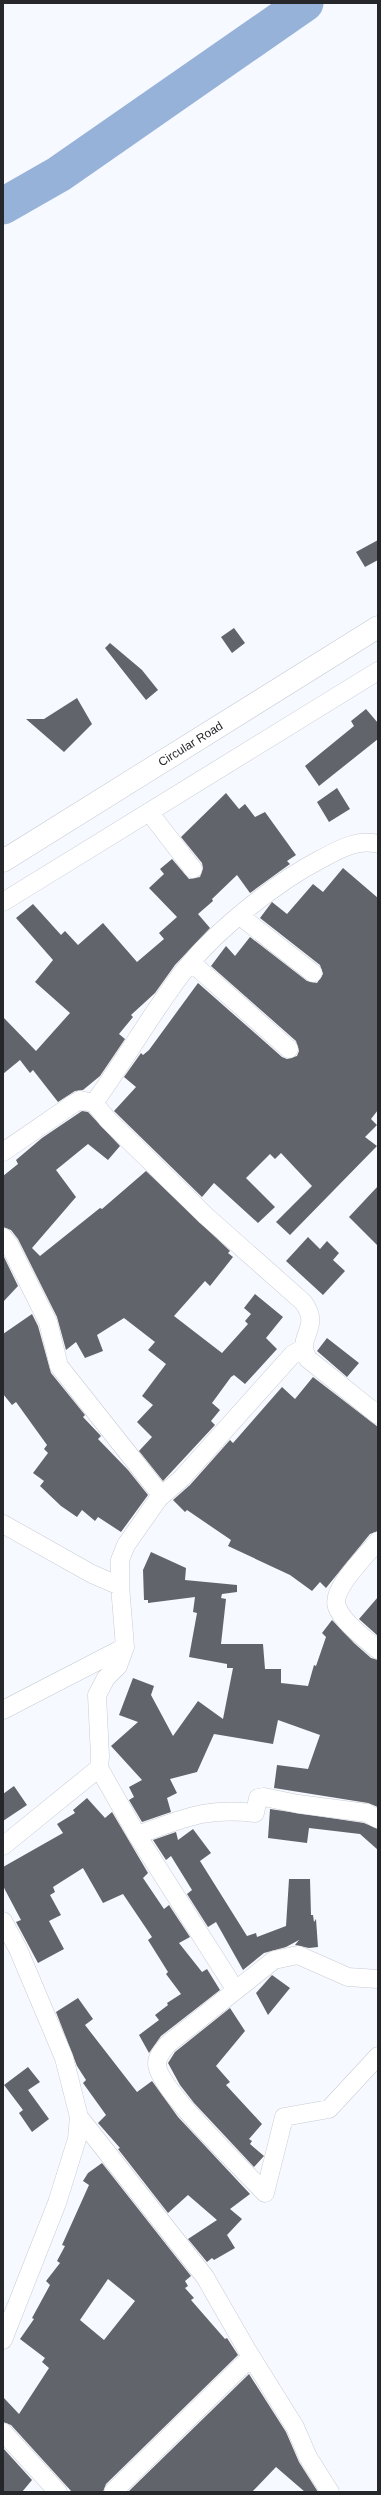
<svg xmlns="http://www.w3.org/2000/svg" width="381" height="2495" font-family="Arial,sans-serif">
<rect width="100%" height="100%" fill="#f6f9ff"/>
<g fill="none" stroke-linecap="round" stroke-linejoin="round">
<path stroke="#97b2d9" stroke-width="37" d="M 3,206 L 59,174 L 305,3"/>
</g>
<path fill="#61656b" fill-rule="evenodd" d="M 378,540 L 378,560 L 365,567 L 356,552 Z
M 234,628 L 245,643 L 232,653 L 221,637 Z
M 110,643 L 142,670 L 158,690 L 146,700 L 105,648 Z
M 77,698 L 92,724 L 64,752 L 26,719 L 44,719 Z
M 366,709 L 378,723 L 378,739 L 319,786 L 305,766 L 354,726 L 351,721 Z
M 337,788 L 350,809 L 329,822 L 317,802 Z
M 226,793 L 239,809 L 245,804 L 255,817 L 265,812 L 296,855 L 287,861 L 290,864 L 250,893 L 237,875 L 212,899 L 213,901 L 198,914 L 210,928 L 175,965 L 155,993 L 131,1015 L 133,1017 L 119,1034 L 125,1039 L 100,1076 L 83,1090 L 75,1091 L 58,1102 L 33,1070 L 30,1073 L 20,1060 L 3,1074 L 3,1017 L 36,1051 L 70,1013 L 35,982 L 53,960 L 16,918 L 33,904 L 61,935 L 65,931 L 78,945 L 103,923 L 137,962 L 164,939 L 159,933 L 177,917 L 149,888 L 164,874 L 160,869 L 172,859 L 189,879 L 200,877 L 203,868 L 202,863 L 181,837 Z
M 343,868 L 378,898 L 378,1110 L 371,1119 L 377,1125 L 365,1137 L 377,1146 L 290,1235 L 276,1222 L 312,1186 L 281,1153 L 275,1159 L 270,1154 L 246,1178 L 275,1207 L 258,1223 L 214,1183 L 202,1197 L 114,1111 L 136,1087 L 124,1077 L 141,1053 L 143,1055 L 149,1050 L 198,983 L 282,1057 L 287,1059 L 297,1056 L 299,1051 L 296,1041 L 211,966 L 226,946 L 235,956 L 250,937 L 307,981 L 317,983 L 323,974 L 320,965 L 260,918 L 272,902 L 287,914 L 313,884 L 323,892 Z
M 82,1111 L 88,1112 L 120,1146 L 108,1160 L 88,1144 L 56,1170 L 76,1197 L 32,1248 L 40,1256 L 100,1208 L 102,1209 L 146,1171 L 230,1251 L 228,1253 L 233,1257 L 210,1286 L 205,1281 L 174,1316 L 222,1353 L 248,1324 L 245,1321 L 251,1314 L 244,1308 L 255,1294 L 283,1317 L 266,1338 L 277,1349 L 245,1384 L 234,1375 L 231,1377 L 212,1403 L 220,1410 L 211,1421 L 215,1425 L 163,1481 L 139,1451 L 152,1437 L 137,1422 L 153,1405 L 142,1396 L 166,1364 L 148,1350 L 155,1342 L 124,1318 L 97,1335 L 103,1351 L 85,1358 L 76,1342 L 66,1350 L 57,1317 L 18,1239 L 11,1230 L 3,1227 L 3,1176 L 18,1164 L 16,1160 L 42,1138 Z
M 378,1186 L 378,1246 L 349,1217 Z
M 308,1237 L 320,1249 L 327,1241 L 339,1253 L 333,1260 L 345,1271 L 323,1295 L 286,1261 Z
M 3,1255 L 18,1286 L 3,1302 Z
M 32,1314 L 38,1326 L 51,1373 L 85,1415 L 83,1417 L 101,1436 L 98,1439 L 128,1470 L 148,1495 L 121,1532 L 98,1517 L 95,1521 L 82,1510 L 77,1517 L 61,1506 L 40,1486 L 44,1481 L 33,1473 L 48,1453 L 44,1449 L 47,1445 L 16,1402 L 12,1405 L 3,1394 L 3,1334 Z
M 327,1338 L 359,1363 L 347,1377 L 317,1351 Z
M 313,1377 L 378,1427 L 378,1531 L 370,1534 L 326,1588 L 320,1582 L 312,1591 L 290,1575 L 228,1546 L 231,1540 L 187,1510 L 185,1512 L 173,1500 L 190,1485 L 230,1440 L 233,1443 L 282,1387 L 295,1399 Z
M 151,1552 L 186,1568 L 185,1580 L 237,1585 L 237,1592 L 222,1594 L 221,1598 L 226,1599 L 221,1644 L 263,1644 L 265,1669 L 281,1669 L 281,1683 L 308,1686 L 314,1665 L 316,1666 L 326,1637 L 322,1633 L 332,1620 L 354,1643 L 371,1658 L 378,1660 L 378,1807 L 368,1803 L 274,1788 L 277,1765 L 308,1769 L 320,1735 L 278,1720 L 273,1744 L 214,1734 L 197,1772 L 170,1779 L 177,1793 L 167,1798 L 171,1812 L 142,1822 L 129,1800 L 134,1797 L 129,1787 L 142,1780 L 111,1746 L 138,1722 L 119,1715 L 133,1678 L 154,1686 L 151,1695 L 173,1736 L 198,1701 L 223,1719 L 233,1668 L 227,1668 L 227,1664 L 189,1657 L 197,1613 L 193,1612 L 195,1597 L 148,1603 L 148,1600 L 144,1600 L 143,1570 Z
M 378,1597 L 378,1636 L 359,1619 Z
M 14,1786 L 27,1805 L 3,1821 L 3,1794 Z
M 87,1798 L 105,1818 L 112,1812 L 148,1873 L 143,1878 L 164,1909 L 169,1905 L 190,1937 L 179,1943 L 202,1972 L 207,1969 L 220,1990 L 161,2036 L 149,2053 L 139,2035 L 159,2020 L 155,2015 L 168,2005 L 167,2003 L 181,1994 L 166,1974 L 168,1972 L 148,1940 L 152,1937 L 123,1894 L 103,1903 L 83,1868 L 53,1887 L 55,1892 L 50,1895 L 61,1915 L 49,1921 L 64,1949 L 38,1963 L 16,1922 L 21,1920 L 3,1886 L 3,1867 L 63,1833 L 57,1824 L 75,1813 L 73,1810 Z
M 270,1809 L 364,1823 L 378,1829 L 378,1850 L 360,1834 L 309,1828 L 307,1843 L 268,1838 Z
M 193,1829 L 211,1853 L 200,1861 L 247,1936 L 256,1933 L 257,1937 L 286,1926 L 289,1879 L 310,1879 L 311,1915 L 313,1915 L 314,1922 L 316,1919 L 318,1947 L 309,1948 L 295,1945 L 299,1940 L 286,1947 L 264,1953 L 243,1970 L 216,1922 L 208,1927 L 187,1894 L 192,1890 L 171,1856 L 166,1860 L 153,1840 L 176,1832 L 178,1840 Z
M 272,1975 L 290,1988 L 268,2015 L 256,1993 Z
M 78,1998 L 93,2019 L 85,2025 L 137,2092 L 152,2081 L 178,2117 L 250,2194 L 230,2209 L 242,2219 L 227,2235 L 235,2248 L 214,2260 L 212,2258 L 207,2262 L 188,2239 L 217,2220 L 188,2195 L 168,2213 L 118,2149 L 120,2148 L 98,2123 L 106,2115 L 83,2083 L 86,2080 L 77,2066 L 56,2012 Z
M 230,2008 L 245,2031 L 216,2066 L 230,2082 L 226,2085 L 262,2124 L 249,2139 L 252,2141 L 250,2144 L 264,2156 L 254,2167 L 194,2103 L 180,2085 L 168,2063 L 175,2052 Z
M 28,2067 L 40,2082 L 28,2090 L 49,2119 L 32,2132 L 19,2113 L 23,2110 L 4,2085 Z
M 102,2163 L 191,2276 L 185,2281 L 188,2286 L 185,2288 L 194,2298 L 191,2300 L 225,2339 L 227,2338 L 238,2355 L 106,2484 L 103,2492 L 72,2492 L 11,2425 L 3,2422 L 3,2397 L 19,2414 L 49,2368 L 42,2362 L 45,2358 L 20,2339 L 34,2319 L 32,2318 L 50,2285 L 46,2281 L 60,2263 L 57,2261 L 65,2246 L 62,2245 L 89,2185 L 83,2181 L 88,2173 ZM 108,2279 L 135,2301 L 104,2340 L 80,2320 Z
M 249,2374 L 286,2432 L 299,2462 L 318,2492 L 305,2492 L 276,2467 L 252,2492 L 128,2492 Z
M 3,2448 L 32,2480 L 22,2492 L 3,2492 Z"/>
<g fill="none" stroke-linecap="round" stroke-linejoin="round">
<g stroke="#c7ccd2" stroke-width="19">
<path id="minor" d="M 149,812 L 193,869
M 3,902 L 378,671
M 240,916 L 313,973
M 192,963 L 289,1049
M 94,1103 C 125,1060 151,1014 183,972 C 215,931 275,883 321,859 C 338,850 358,838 378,844
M 3,1152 L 73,1104 L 80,1100 L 94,1103 L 108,1120 L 206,1216 L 303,1302 C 323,1328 294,1337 308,1359 L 378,1415
M 3,1237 L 9,1244 L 48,1322 L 59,1366 L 158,1491 L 159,1498 L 126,1545 L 120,1560 L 120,1586 L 125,1647 L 118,1666 L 106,1678 L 97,1695 L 100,1756 L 99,1768 L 137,1835 L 235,1989
M 159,1498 L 182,1478 L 293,1354 L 304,1348
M 3,1524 L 92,1574 L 120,1586
M 378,1541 C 367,1555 330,1589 337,1607 C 344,1624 365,1638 378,1650
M 3,1710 L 125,1647
M 137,1835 C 183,1819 204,1807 255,1813 L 258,1798 L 264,1797 L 298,1804 L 367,1813 L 378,1819
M 3,1846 L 99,1768
M 3,1921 L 18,1949 L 64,2058 L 79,2117 L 77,2139 L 57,2203 L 3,2340
M 378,1979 L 348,1977 L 298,1955 L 274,1960 L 168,2044 C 163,2050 157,2056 157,2064 C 157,2088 245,2171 265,2193 L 284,2117 L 329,2109 L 378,2056
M 79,2117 L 205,2277 L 247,2350 L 295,2427 L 308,2457 L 330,2492
M 3,2432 L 58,2492
M 113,2492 L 251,2357"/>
</g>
<g stroke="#c7ccd2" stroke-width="23">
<g id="secondary">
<path id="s1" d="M 3,861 L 378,627"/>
</g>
</g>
<use href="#minor" stroke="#fff" stroke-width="18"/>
<use href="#secondary" stroke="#fff" stroke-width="22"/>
</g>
<g text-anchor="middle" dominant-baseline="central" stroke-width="4" stroke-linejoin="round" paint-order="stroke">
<g font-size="12" fill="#26272a" stroke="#fff">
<text stroke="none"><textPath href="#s1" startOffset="221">Circular Road</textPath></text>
</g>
</g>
<rect width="381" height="2495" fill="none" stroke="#26272a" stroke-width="8"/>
</svg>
